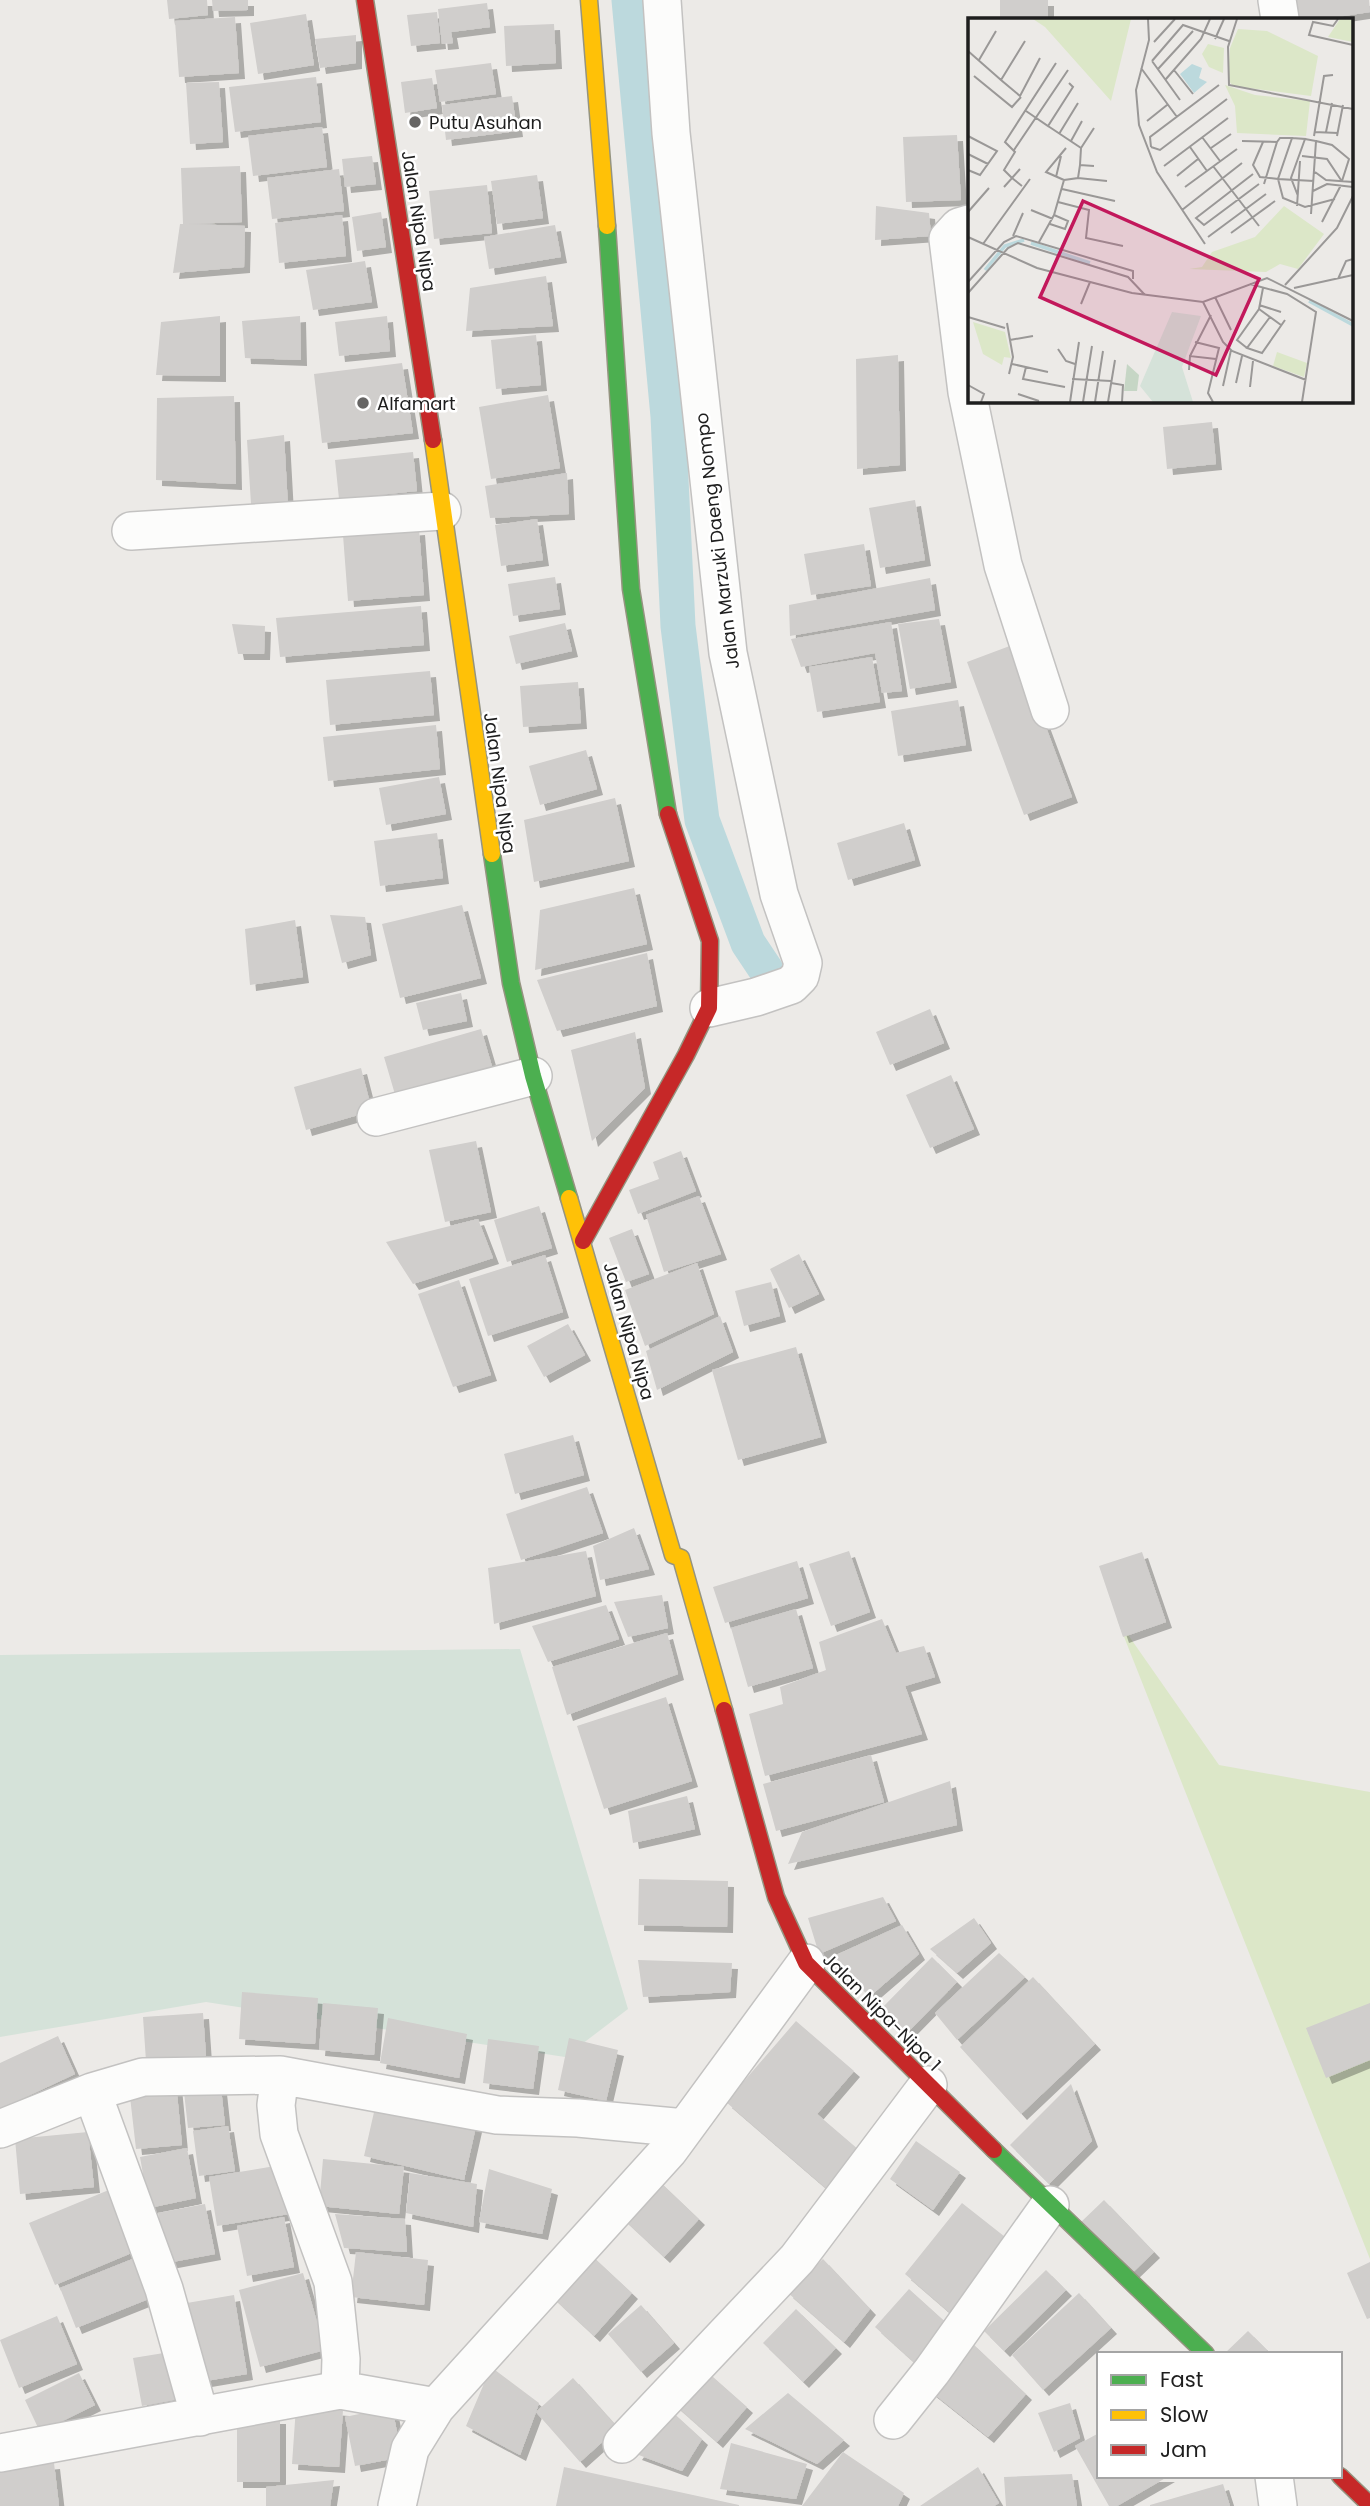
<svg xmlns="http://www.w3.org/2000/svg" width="1370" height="2506" font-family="Poppins,sans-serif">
<defs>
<filter id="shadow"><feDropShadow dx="6" dy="6" stdDeviation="0" flood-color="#0004"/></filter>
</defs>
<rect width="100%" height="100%" fill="#eceae7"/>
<path fill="#dce7c8" d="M 1117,1619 L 1219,1765 L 1370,1792 L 1370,2259 Z"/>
<path fill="#d5e2d9" d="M 520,1649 L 628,2009 L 565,2057 L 206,2002 L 0,2037 L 0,1655 Z"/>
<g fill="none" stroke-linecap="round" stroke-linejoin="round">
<path stroke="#bcd9dd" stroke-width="35" d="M 629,0 L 668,416 L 678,626 L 702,820 L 748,943 L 766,970"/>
</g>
<path fill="#d0cecc" filter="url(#shadow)" d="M 167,0 L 207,0 L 208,15 L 169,19 Z
M 212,0 L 248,0 L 248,10 L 213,11 Z
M 1000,0 L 1048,0 L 1048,19 L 1000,19 Z
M 1294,0 L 1369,0 L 1370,12 L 1324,19 L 1297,19 Z
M 487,3 L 490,27 L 451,32 L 453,43 L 442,44 L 438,9 Z
M 437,12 L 440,43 L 411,46 L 407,15 Z
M 306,14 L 314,65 L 258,74 L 250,23 Z
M 235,17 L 239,73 L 179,77 L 175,21 Z
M 554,24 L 556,63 L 506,66 L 504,26 Z
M 356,35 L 356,63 L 320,68 L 315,39 Z
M 491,63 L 496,94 L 440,102 L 435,70 Z
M 316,77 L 321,122 L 235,132 L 229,87 Z
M 432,78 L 437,108 L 405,113 L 401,82 Z
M 219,82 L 223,142 L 190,144 L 186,83 Z
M 512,96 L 517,131 L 446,140 L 442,105 Z
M 322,127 L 327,167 L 253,176 L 248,136 Z
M 957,135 L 961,200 L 906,202 L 903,137 Z
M 372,156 L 376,184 L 345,187 L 342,159 Z
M 240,166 L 242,222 L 188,224 L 245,226 L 244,267 L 173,273 L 180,224 L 183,224 L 181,168 Z
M 339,169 L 344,211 L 272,219 L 267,178 Z
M 537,175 L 543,218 L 497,224 L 491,181 Z
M 487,185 L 492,233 L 434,239 L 429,191 Z
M 876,206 L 929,213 L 931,236 L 875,240 Z
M 381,212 L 386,247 L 357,251 L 352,217 Z
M 342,215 L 346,256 L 279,263 L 275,223 Z
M 555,225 L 561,257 L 489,269 L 484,237 Z
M 365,261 L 372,302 L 313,310 L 306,270 Z
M 546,276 L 553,326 L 466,331 L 470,288 Z
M 220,316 L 220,376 L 156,375 L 161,322 Z
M 300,316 L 301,360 L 245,358 L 242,321 Z
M 387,316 L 390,351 L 339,356 L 335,322 Z
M 536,335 L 541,385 L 496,389 L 491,340 Z
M 898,355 L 900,465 L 857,469 L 856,359 Z
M 402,363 L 413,433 L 322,443 L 314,374 Z
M 548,395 L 560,468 L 491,479 L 479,407 Z
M 234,396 L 236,484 L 156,480 L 157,398 Z
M 1212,422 L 1216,464 L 1167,469 L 1163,427 Z
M 284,435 L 288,507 L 251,504 L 247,440 Z
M 413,452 L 417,491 L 339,499 L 335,460 Z
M 567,473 L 569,514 L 490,518 L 485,486 Z
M 915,500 L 925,560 L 880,568 L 869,508 Z
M 537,519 L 543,560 L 501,566 L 495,525 Z
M 419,529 L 424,595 L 348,601 L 343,535 Z
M 864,544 L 871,586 L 811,595 L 804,554 Z
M 555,577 L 560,609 L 513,616 L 508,584 Z
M 930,578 L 935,610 L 790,636 L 789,605 Z
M 421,606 L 424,645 L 280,657 L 276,618 Z
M 939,619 L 951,682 L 910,689 L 898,624 Z
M 891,622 L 902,691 L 882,693 L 875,653 L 801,667 L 791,639 Z
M 565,623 L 572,651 L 516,664 L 509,636 Z
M 232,624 L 265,626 L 264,654 L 238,654 Z
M 1015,644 L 1072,797 L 1024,815 L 967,662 Z
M 872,657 L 880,702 L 817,712 L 809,667 Z
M 430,671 L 434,715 L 330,725 L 326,680 Z
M 578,682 L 581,723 L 523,727 L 520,686 Z
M 958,700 L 966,745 L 898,756 L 891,711 Z
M 436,725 L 440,769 L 328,781 L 323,737 Z
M 586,750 L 597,789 L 540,805 L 529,766 Z
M 439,777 L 446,814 L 386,825 L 379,788 Z
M 615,798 L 629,861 L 534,882 L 524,820 Z
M 904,823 L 915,860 L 848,880 L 837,843 Z
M 437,833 L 443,878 L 380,886 L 374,841 Z
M 634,888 L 647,944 L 535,970 L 540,910 Z
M 462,905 L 481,978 L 400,998 L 382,924 Z
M 330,915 L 365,917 L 371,955 L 342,963 Z
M 295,920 L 303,977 L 250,985 L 245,929 Z
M 647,953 L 657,1006 L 557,1031 L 537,980 Z
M 461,993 L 467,1021 L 423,1030 L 416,1003 Z
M 930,1009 L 944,1043 L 890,1065 L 876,1032 Z
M 481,1029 L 496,1080 L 399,1108 L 384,1057 Z
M 635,1032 L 645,1088 L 592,1141 L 571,1050 Z
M 361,1068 L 372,1111 L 306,1130 L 294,1087 Z
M 951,1075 L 974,1129 L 930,1148 L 906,1095 Z
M 476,1141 L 491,1212 L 445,1222 L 429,1150 Z
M 681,1151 L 696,1191 L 638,1214 L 629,1190 L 659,1179 L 653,1162 Z
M 699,1196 L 721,1254 L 664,1272 L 646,1215 Z
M 539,1206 L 552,1248 L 507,1262 L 494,1220 Z
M 478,1219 L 493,1258 L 413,1284 L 386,1242 Z
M 632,1229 L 649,1274 L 626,1282 L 609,1238 Z
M 799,1254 L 819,1294 L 789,1308 L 770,1269 Z
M 545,1255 L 563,1312 L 488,1336 L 469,1279 Z
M 697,1263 L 714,1314 L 645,1346 L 625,1290 Z
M 459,1280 L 491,1375 L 453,1387 L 418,1294 Z
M 771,1282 L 780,1316 L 744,1326 L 735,1291 Z
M 720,1316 L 733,1352 L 657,1390 L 646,1351 Z
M 568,1324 L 585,1355 L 544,1377 L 527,1346 Z
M 796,1347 L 821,1437 L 738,1460 L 712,1370 Z
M 573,1435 L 584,1475 L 515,1494 L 504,1454 Z
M 587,1487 L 603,1533 L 521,1560 L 506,1514 Z
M 634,1528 L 649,1569 L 600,1580 L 593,1546 Z
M 586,1551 L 596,1596 L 494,1624 L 488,1568 Z
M 849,1551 L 870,1612 L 831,1626 L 809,1564 Z
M 1142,1552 L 1166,1622 L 1123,1637 L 1099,1566 Z
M 797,1561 L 808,1598 L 725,1623 L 713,1587 Z
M 662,1595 L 668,1628 L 628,1637 L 614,1602 Z
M 606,1605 L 619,1639 L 548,1662 L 532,1626 Z
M 796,1609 L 813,1668 L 748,1687 L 731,1628 Z
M 882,1619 L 896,1653 L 924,1646 L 935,1677 L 905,1686 L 922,1734 L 765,1776 L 749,1714 L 783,1704 L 780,1687 L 826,1670 L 819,1642 Z
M 667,1633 L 678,1674 L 567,1715 L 552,1667 Z
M 666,1697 L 692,1781 L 604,1809 L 577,1726 Z
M 871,1755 L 884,1802 L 776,1831 L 763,1784 Z
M 950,1781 L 957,1825 L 788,1864 L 802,1832 Z
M 687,1796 L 695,1829 L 633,1843 L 628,1811 Z
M 639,1879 L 728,1881 L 727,1927 L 638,1925 Z
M 883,1897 L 896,1921 L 819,1954 L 808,1918 Z
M 974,1918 L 991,1943 L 957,1973 L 930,1949 Z
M 902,1925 L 919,1954 L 869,1997 L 834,1956 Z
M 999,1953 L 1025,1977 L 957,2040 L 935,2013 Z
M 932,1957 L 957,1982 L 906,2034 L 881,2009 Z
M 638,1960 L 732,1963 L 730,1992 L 643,1997 Z
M 1033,1977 L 1095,2044 L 1021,2114 L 960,2047 Z
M 242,1992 L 318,1998 L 315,2044 L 239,2039 Z
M 323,2003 L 378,2008 L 374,2055 L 319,2050 Z
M 1370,2003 L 1370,2060 L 1326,2078 L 1306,2028 Z
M 203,2013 L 206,2056 L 146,2061 L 143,2017 Z
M 388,2018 L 467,2034 L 459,2078 L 380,2063 Z
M 796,2021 L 854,2071 L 817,2114 L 866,2156 L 834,2195 L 726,2102 Z
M 58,2036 L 75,2074 L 0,2109 L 0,2063 Z
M 569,2038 L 618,2050 L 606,2101 L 558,2090 Z
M 488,2039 L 539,2046 L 533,2089 L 483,2083 Z
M 220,2079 L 225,2125 L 188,2128 L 183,2083 Z
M 176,2083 L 182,2145 L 136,2149 L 129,2088 Z
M 1071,2084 L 1092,2141 L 1049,2184 L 1010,2145 Z
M 377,2099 L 477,2122 L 464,2180 L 364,2156 Z
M 228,2126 L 235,2171 L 199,2176 L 193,2131 Z
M 88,2132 L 94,2187 L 20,2194 L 15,2139 Z
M 916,2141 L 960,2172 L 933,2210 L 890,2179 Z
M 187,2148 L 196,2198 L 149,2208 L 140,2157 Z
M 323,2159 L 404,2167 L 399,2214 L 319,2206 Z
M 287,2164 L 295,2213 L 217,2226 L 209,2177 Z
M 489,2169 L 552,2189 L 542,2234 L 479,2222 Z
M 410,2173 L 477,2184 L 473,2227 L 406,2213 Z
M 657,2179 L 699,2219 L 664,2257 L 621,2217 Z
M 116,2187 L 141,2249 L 55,2285 L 29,2223 Z
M 1104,2200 L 1154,2252 L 1130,2275 L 1080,2223 Z
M 962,2203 L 1014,2244 L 956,2318 L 905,2274 Z
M 205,2204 L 215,2254 L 167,2263 L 158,2213 Z
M 335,2214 L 405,2219 L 407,2252 L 344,2248 Z
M 284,2217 L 294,2267 L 247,2276 L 237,2226 Z
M 356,2252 L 428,2260 L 424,2305 L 351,2297 Z
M 589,2253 L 632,2293 L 594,2336 L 550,2295 Z
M 140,2256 L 156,2296 L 76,2328 L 60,2288 Z
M 823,2259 L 870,2309 L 844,2342 L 787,2292 Z
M 1370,2262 L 1370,2318 L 1367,2319 L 1347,2273 Z
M 1046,2270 L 1066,2290 L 1004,2351 L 984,2331 Z
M 303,2273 L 325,2350 L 260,2367 L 239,2290 Z
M 909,2289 L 951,2327 L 917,2365 L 875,2327 Z
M 1079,2293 L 1111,2328 L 1043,2390 L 1012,2355 Z
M 234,2295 L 247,2374 L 194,2383 L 181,2304 Z
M 641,2305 L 674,2343 L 641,2372 L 608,2334 Z
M 796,2309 L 836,2348 L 803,2382 L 763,2343 Z
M 57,2316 L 77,2364 L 19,2388 L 0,2340 Z
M 1248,2331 L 1267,2350 L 1263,2354 L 1224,2354 Z
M 971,2342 L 1026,2394 L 988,2437 L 929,2390 Z
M 170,2352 L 179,2399 L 142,2406 L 133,2358 Z
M 491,2367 L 539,2403 L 536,2412 L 573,2378 L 618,2428 L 580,2462 L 536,2412 L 520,2455 L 466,2426 Z
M 704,2369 L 747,2407 L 717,2442 L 674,2404 Z
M 79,2373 L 95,2405 L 40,2432 L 25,2400 Z
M 788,2393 L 844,2440 L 817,2464 L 745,2429 Z
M 1070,2403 L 1080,2438 L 1054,2452 L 1038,2413 Z
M 296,2407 L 343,2410 L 339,2467 L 292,2464 Z
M 392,2407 L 402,2457 L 355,2466 L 345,2417 Z
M 668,2408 L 702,2439 L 682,2471 L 636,2454 Z
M 237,2418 L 280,2418 L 280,2482 L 237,2482 Z
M 1099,2433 L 1099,2476 L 1169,2476 L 1117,2506 L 1109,2506 L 1075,2446 Z
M 731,2443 L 807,2464 L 796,2499 L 720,2489 Z
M 843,2452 L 904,2493 L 898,2506 L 802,2506 Z
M 54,2463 L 59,2506 L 0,2506 L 0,2468 Z
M 564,2467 L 739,2505 L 739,2506 L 556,2506 Z
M 978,2467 L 999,2503 L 994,2506 L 920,2506 Z
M 1072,2474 L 1077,2506 L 1006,2506 L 1004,2477 Z
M 334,2480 L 330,2506 L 266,2506 L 266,2487 Z
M 1223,2484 L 1230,2506 L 1150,2506 L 1150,2505 Z"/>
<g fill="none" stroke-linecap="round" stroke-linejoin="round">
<g stroke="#c3c2c1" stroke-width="40">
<path id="street" d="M 662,0 L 671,133 L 728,653 L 779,894 L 803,963 L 800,976 L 791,985 L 756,997 L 709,1008
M 1277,0 L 1280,19
M 969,224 L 959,227 L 948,239 L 967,392 L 1003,565 L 1050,710
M 131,531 L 442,511
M 376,1117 L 533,1076
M 92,2092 L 143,2077 L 280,2075 L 497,2115 L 578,2118 L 685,2128
M 0,2129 L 92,2092 L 164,2289 L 200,2417
M 340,2390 L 436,2407
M 893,2420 L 932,2371 L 1050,2205
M 622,2444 L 797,2259 L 928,2085
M 0,2453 L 340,2390 L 341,2359 L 333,2282 L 279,2134 L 276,2105 L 280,2075
M 1274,2476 L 1278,2506
M 397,2506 L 410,2449 L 436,2407 L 669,2150 L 806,1963"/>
</g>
<g stroke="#959480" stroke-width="19">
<path id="fast" d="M 607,226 L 631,589 L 668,814
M 492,854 L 511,983 L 533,1076 L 569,1198
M 994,2150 L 1206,2354"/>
</g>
<g stroke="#959480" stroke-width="19">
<path id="slow" d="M 589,0 L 607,226
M 433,440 L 492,854
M 569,1198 L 673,1555 L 681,1558 L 724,1710"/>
</g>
<g stroke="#959480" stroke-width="19">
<path id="jam" d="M 365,0 L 433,440
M 583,1241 L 686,1055 L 709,1008 L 710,941 L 668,814
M 724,1710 L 776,1897 L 806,1963 L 994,2150
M 1340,2476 L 1370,2505"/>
</g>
<use href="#street" stroke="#fcfcfb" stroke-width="37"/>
<use href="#fast" stroke="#4caf50" stroke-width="16"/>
<use href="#slow" stroke="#ffc107" stroke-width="16"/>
<use href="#jam" stroke="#c62828" stroke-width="16"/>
</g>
<g fill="#666564" stroke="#fff" stroke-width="2.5">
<circle cx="415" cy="122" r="7"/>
<circle cx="363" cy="403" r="7"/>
</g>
<g text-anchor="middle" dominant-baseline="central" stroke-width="5" stroke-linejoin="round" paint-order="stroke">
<g font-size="18" fill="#1e1e1e" stroke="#fff" text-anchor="start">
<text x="429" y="122">Putu Asuhan</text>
<text x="377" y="403">Alfamart</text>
</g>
<g font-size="18" fill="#1e1e1e" stroke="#fff">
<text transform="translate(419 221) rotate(81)">Jalan Nipa Nipa</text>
<text transform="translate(717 541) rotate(-97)">Jalan Marzuki Daeng Nompo</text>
<text transform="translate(500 783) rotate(82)">Jalan Nipa Nipa</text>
<text transform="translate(629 1331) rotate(74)">Jalan Nipa Nipa</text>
<text transform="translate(882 2012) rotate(45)">Jalan Nipa-Nipa 1</text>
</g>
</g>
<g transform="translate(968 18)">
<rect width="385" height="385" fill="#eceae7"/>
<path d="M 65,1 L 163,1 L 143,83 L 77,9 ZM 372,1 L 385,1 L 385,24 L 360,19 ZM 270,11 L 299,13 L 350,38 L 343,78 L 265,68 L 260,62 L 262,30 ZM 240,26 L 256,30 L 255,55 L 241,49 L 234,36 ZM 257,67 L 287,77 L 342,83 L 338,118 L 269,115 L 267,88 ZM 316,188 L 356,216 L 330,251 L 312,246 L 298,254 L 221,251 L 234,249 L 244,234 L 287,219 ZM 5,304 L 37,314 L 43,340 L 36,339 L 34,347 L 15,336 ZM 309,334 L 339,345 L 336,359 L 305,348 Z" fill="#dce7c8"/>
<path d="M 204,294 L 233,298 L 214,349 L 225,384 L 185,384 L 172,368 Z" fill="#d5e2d9"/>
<path d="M 159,346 L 171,357 L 169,373 L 156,373 Z" fill="#c6d6c5"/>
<path d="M 224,46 L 234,50 L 231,60 L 239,64 L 226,75 L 212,56 Z" fill="#bcd9dd"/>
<path fill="none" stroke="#bcd9dd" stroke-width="3.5" d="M 63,225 L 122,245M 17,252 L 37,228 L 56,222M 341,283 L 385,307"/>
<path fill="none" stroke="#9a9897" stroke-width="2" d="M 180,1 L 181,22 L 168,72 L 171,107 L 189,154 L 237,226M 269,1 L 260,29 L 261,67 L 385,91M 370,1 L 365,8 L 345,4 L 341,17 L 385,27M 247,21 L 256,1M 57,23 L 33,62 L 52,78 L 72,40M 186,24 L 207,1M 0,33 L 33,62M 11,42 L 28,13M 184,43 L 215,7 L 261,23M 184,43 L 212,82M 173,50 L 209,99M 190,51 L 225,13M 206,52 L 225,76M 6,58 L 44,89 L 53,79M 198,61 L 233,21 L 242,1M 58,93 L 80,108 L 105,69 L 101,65M 179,103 L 199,87M 80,108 L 113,130 L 112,147M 346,114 L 370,115M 358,114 L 364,85M 91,116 L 110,85M 0,118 L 29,133 L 12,157 L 0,152M 346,118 L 356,58 L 365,57M 369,118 L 375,87M 234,119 L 252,143M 324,120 L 337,121 L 323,160 L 330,178M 337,121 L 348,123 L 343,196M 103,123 L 114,103M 274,123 L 309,124 L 296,166M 348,123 L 364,127 L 381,141 L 374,163M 295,124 L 285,147 L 292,159 L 310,161 L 315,180 L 337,189 L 367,181M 309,124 L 312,120 L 324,120 L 310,161 L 346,163M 183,129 L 182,119 L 251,67M 183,129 L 192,132 L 259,81M 222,129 L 239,153M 113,130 L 126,110M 243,130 L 263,116M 46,132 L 100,52M 0,136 L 20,146M 334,138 L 359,141 L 373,162M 196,148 L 260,100M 245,148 L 291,208M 52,151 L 44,160 L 36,152 L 47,134 L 37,124 L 88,45M 347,154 L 358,162 L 385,164M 285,156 L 228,200 L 236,207 L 291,166M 209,158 L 230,141M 88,159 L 93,138M 110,160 L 139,163M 96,162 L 78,154 L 98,130M 96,162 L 110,160 L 112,147 L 126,148M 36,169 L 44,160 L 54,168M 217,169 L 269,131M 94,171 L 147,183M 345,173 L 359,166 L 385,169M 90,184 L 121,192 L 118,220 L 155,228M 329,188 L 332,143M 63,192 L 85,201M 214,192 L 274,145M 0,194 L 21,170M 354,204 L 373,167M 82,206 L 97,211 L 100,203 L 86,197M 263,215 L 307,183M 45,218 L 55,195M 0,219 L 69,250 L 164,275 L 235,284 L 299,260 L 385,303M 240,219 L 298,176M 71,224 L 86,197 L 96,162M 15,226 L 62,161M 370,261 L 378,243 L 385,241M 0,264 L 36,224 L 48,218 L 165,253 L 165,261M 282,266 L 319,276 L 348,294 L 334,384M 317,267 L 369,210 L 385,178M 326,270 L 385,257M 0,275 L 40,230 L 50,225 L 160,259 L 177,277M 247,279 L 263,312M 235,284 L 255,324 L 264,333 L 338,362M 113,286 L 122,264M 291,287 L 313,294M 291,291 L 313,307M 0,299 L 37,310M 302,299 L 279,330 L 294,335 L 317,302M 40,311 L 39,305 L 45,339 L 41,356M 42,322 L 65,318M 227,324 L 251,330 L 240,375 L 245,384M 279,330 L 269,322 L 291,291 L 295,270M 90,331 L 98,343 L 107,346M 222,338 L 243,297M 44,346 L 80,354M 58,349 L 55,361 L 97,369M 221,352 L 222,338 L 248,341M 104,361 L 143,363M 143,365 L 155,367 L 154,384M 268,365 L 274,338M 0,367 L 16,376 L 13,384M 255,368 L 263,332M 282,369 L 285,343M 50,376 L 71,383M 102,384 L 111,324M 115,384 L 124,328M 127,384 L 135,333M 140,384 L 147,342"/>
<path fill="#c2185b" fill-opacity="0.15" stroke="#c2185b" stroke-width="3.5" d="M 115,183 L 291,261 L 248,357 L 72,279 Z"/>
<rect width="385" height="385" fill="none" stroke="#1e1e1e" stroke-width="3.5"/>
</g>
<rect x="1097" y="2352" width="245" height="126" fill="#ffffff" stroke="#a5a5a5" stroke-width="2"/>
<rect x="1111" y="2375" width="35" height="10" fill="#4caf50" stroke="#a5a5a5" stroke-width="2"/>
<text x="1160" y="2387" font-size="21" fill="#1e1e1e">Fast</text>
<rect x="1111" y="2410" width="35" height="10" fill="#ffc107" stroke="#a5a5a5" stroke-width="2"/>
<text x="1160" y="2422" font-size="21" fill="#1e1e1e">Slow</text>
<rect x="1111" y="2445" width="35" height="10" fill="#c62828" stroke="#a5a5a5" stroke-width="2"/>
<text x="1160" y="2457" font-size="21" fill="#1e1e1e">Jam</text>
</svg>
